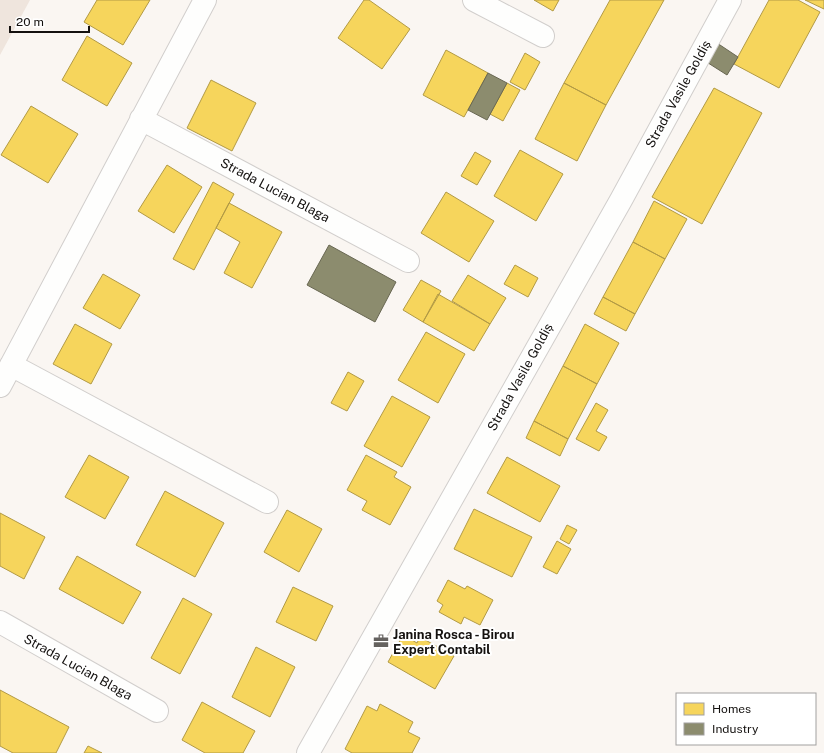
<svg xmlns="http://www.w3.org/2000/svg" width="824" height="753" font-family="'Public Sans',sans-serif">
<rect width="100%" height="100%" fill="#faf6f2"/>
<path fill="#efe5dd" d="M 0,0 L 30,0 L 0,55 Z"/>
<path fill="#f6d55c" stroke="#b29a45" d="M 97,0 L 150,0 L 123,45 L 84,22 Z
M 364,0 L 369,0 L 410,29 L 382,69 L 338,38 Z
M 534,0 L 559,0 L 553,11 Z
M 610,0 L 664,0 L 606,105 L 564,83 Z
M 769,0 L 798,0 L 820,12 L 779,88 L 734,64 Z
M 805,0 L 824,0 L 824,9 Z
M 87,36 L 132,63 L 107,106 L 62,80 Z
M 446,50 L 488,73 L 464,117 L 423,95 Z
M 525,53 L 540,62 L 525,90 L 510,82 Z
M 211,80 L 256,103 L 232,151 L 187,128 Z
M 507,83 L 520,90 L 503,121 L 490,114 Z
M 564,83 L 606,105 L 577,161 L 535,139 Z
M 714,88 L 762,113 L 702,224 L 652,197 Z
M 31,106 L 78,134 L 48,183 L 1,155 Z
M 520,150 L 563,174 L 536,221 L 494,196 Z
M 475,152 L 491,161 L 477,185 L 461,176 Z
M 167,165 L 202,187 L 174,233 L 138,211 Z
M 213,182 L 234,194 L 194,270 L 173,259 Z
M 446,192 L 494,221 L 469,262 L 421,233 Z
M 654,201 L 687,219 L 665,259 L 633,242 Z
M 229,203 L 282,232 L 252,288 L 224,273 L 240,242 L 216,228 Z
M 633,242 L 665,259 L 635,314 L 603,297 Z
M 515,265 L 538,278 L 528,297 L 504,284 Z
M 103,274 L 140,295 L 120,329 L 83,308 Z
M 468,275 L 506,298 L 490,324 L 452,301 Z
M 421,280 L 441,291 L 423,322 L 403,310 Z
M 438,294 L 490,324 L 474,351 L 423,322 Z
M 603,297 L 635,314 L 626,331 L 594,314 Z
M 75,324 L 112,344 L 91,384 L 53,364 Z
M 585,324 L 619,343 L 597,384 L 563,366 Z
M 426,332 L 465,354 L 438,403 L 398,380 Z
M 563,366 L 597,384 L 568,439 L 534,421 Z
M 348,372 L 364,381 L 347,411 L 331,403 Z
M 392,396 L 430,417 L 402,467 L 364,446 Z
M 596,403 L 608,410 L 596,431 L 607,437 L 599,451 L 576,439 Z
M 534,421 L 568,439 L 560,456 L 526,438 Z
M 89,455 L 129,477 L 105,519 L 65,497 Z
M 366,455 L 397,472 L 394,477 L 411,487 L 390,525 L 362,510 L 367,501 L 347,490 Z
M 507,457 L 560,486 L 540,522 L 487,493 Z
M 165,491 L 224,523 L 195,577 L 136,545 Z
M 474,509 L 532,537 L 512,577 L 454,549 Z
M 287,510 L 322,529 L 299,572 L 264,552 Z
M 0,513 L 45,537 L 24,579 L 0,566 Z
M 567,525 L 577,530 L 569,544 L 560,539 Z
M 557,541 L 571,549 L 557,574 L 543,567 Z
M 77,556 L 141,592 L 123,624 L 59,589 Z
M 448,580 L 465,589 L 467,586 L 493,600 L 480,625 L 464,617 L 461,624 L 439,612 L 443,605 L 437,601 Z
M 293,587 L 333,606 L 316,641 L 276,622 Z
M 183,598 L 212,614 L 180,674 L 151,658 Z
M 403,635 L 417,643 L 420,637 L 454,656 L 435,689 L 388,662 Z
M 256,647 L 295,667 L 270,717 L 232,697 Z
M 0,690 L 69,727 L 56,753 L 13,753 L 0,746 Z
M 202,702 L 255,731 L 243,753 L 205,753 L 182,740 Z
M 380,704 L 413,722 L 408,732 L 420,738 L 412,753 L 352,753 L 345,749 L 367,706 L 377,711 Z
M 88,746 L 102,753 L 84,753 Z"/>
<path fill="#8c8c6e" stroke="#686752" d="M 717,43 L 738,57 L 727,75 L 705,61 Z
M 488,73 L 507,83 L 487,120 L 468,110 Z
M 329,245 L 396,282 L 375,322 L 307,285 Z"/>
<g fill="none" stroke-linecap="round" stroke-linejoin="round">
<g stroke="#d1cecc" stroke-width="24">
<path id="minor" d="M 474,0 L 543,36
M 141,119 L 408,261
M 11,365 L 267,502
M 0,386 L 205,0
M 0,622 L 157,711
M 308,753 L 621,200 L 730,0"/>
</g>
<use href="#minor" stroke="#fefefd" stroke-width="22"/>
</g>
<defs>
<g id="office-bare" transform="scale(1.2)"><path d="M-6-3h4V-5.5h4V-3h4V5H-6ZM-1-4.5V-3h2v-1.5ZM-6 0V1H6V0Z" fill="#64615e" stroke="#fff" stroke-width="2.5" paint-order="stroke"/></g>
</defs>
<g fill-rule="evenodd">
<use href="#office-bare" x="381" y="641"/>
</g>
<g text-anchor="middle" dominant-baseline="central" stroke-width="4" stroke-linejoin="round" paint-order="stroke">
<g font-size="13" fill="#14110f" stroke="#fff">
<text transform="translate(678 94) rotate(-61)">Strada Vasile Goldiș</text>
<text transform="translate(275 190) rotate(28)">Strada Lucian Blaga</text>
<text transform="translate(520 377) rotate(-61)">Strada Vasile Goldiș</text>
<text transform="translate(78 667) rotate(29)">Strada Lucian Blaga</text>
</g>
<g font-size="13" font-weight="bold" fill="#14110f" stroke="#fff" text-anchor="start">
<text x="393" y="634">Janina Rosca - Birou<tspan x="393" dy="15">Expert Contabil</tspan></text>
</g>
</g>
<rect x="676" y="693" width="140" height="52" fill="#ffffff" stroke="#a1a09f"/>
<rect x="684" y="703" width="20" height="12" fill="#f6d55c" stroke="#a1a09f"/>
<text x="712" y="713" font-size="12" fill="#14110f">Homes</text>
<rect x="684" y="723" width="20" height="12" fill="#8c8c6e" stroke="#a1a09f"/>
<text x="712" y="733" font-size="12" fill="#14110f">Industry</text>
<path d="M10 26v6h79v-6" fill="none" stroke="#14110f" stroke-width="2"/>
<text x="16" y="26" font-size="12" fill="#14110f" stroke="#ffffff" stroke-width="3" paint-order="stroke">20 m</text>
</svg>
